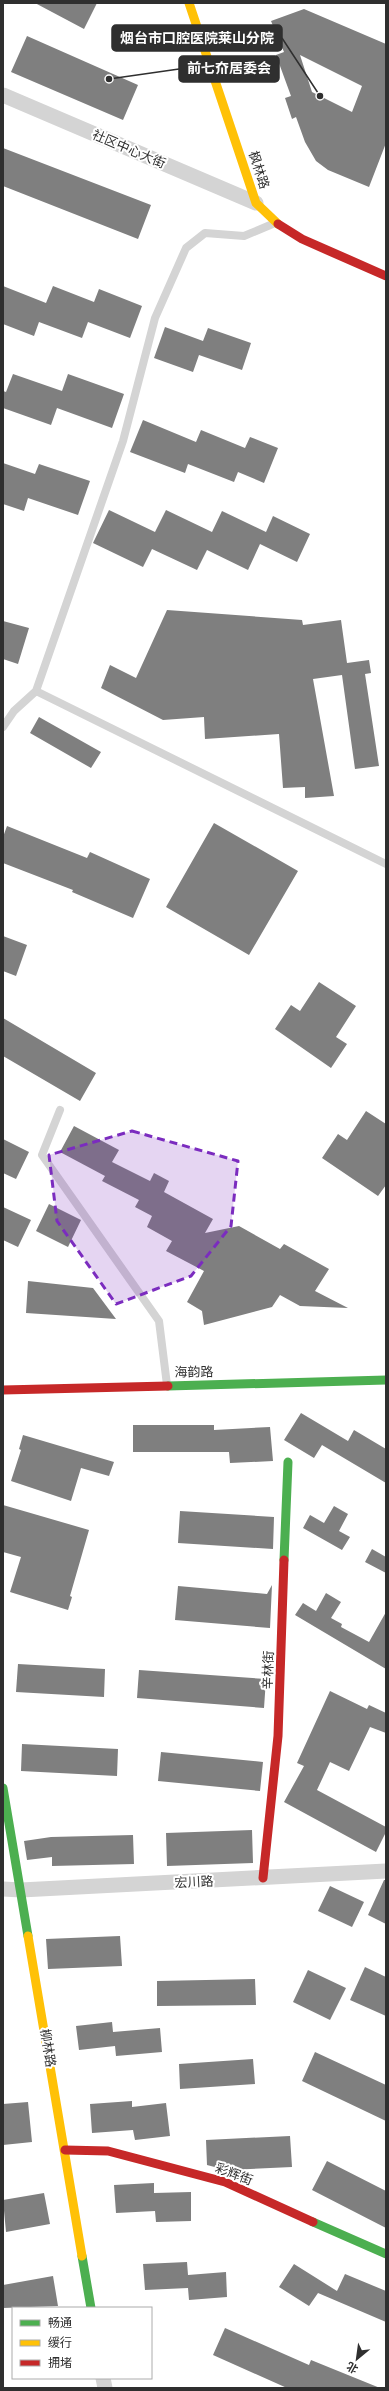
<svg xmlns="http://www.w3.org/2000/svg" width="389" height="2391" font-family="'Roboto Condensed','Noto Sans SC',sans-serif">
<rect width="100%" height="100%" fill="#fff"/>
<path fill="#7f7f7f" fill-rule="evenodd" d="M 35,3 L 97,3 L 84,29 Z
M 304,9 L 386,44 L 386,143 L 369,187 L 328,170 L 316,161 L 305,142 L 296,117 L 292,119 L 285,98 L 291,96 L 276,55 L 284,52 L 271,21 ZM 300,55 L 362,86 L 352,112 L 312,92 Z
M 27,36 L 138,85 L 123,120 L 11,72 Z
M 3,148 L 151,205 L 138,239 L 3,186 Z
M 3,286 L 46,303 L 53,286 L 94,302 L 99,289 L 142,306 L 130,338 L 88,322 L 82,338 L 39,322 L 34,336 L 3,324 Z
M 165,327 L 203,341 L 208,328 L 251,343 L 242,370 L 199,355 L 193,372 L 154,358 Z
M 13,374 L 62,391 L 68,374 L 124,394 L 112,428 L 57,408 L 51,425 L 3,408 L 3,391 L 6,392 Z
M 143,420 L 196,442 L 201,430 L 245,448 L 250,437 L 278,448 L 264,483 L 238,472 L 234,482 L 188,464 L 185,473 L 130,452 Z
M 3,463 L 35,474 L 39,464 L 90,481 L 78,515 L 28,498 L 24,511 L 3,504 Z
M 109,510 L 155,532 L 166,510 L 212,532 L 222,511 L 266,532 L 273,516 L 310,534 L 297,562 L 260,544 L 248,570 L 207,550 L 197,570 L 152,549 L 143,567 L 93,543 Z
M 167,610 L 302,620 L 303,625 L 341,620 L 347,663 L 369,660 L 371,673 L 365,674 L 379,766 L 355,769 L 342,675 L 313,679 L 334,796 L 305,798 L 305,787 L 283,788 L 279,734 L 205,739 L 204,717 L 163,720 L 101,688 L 110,665 L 136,678 Z
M 3,621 L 29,628 L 18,664 L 3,659 Z
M 39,717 L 101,752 L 91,768 L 30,733 Z
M 214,823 L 298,871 L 249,955 L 166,907 Z
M 7,826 L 87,858 L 90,852 L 150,879 L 133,918 L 72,892 L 73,890 L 3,863 L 3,837 Z
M 3,936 L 27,945 L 16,976 L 3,971 Z
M 319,982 L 356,1006 L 336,1037 L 347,1044 L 331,1068 L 275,1029 L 291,1005 L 300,1011 Z
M 3,1018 L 96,1073 L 80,1101 L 3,1056 Z
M 366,1111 L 386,1124 L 386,1185 L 378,1196 L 322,1158 L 338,1134 L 347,1140 Z
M 74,1126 L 119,1150 L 112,1162 L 150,1181 L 154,1173 L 169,1181 L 164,1192 L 213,1219 L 205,1233 L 239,1226 L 280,1249 L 284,1244 L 329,1269 L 315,1291 L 348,1308 L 300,1306 L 280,1295 L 272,1307 L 204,1325 L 202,1311 L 187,1302 L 204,1271 L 166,1251 L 172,1241 L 147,1227 L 152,1216 L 135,1207 L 139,1200 L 102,1181 L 105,1176 L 60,1152 Z
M 3,1139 L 29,1152 L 16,1179 L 3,1173 Z
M 49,1204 L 81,1220 L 68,1247 L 36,1231 Z
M 3,1207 L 31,1220 L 18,1247 L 3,1240 Z
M 28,1281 L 93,1288 L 116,1319 L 26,1313 Z
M 301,1413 L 348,1441 L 354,1430 L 386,1449 L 386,1483 L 322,1445 L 314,1458 L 284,1440 Z
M 133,1425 L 214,1425 L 214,1430 L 270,1427 L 273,1461 L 230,1463 L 229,1452 L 133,1452 Z
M 23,1435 L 114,1462 L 109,1476 L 81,1468 L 71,1501 L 11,1481 L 21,1450 L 19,1449 Z
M 3,1505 L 89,1530 L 70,1596 L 72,1597 L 68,1610 L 10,1592 L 21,1557 L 3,1552 Z
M 334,1506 L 348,1514 L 339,1531 L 350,1537 L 342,1550 L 303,1528 L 310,1515 L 324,1523 Z
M 180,1511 L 274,1517 L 273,1549 L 178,1543 Z
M 372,1549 L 386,1557 L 386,1573 L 365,1562 Z
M 272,1585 L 270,1628 L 175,1620 L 178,1586 L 267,1594 Z
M 326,1593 L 341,1602 L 331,1618 L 342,1624 L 341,1627 L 369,1642 L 386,1612 L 386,1669 L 295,1615 L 303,1603 L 316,1611 Z
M 18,1664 L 105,1669 L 104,1697 L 16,1692 Z
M 139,1670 L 266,1679 L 264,1708 L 137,1698 Z
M 330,1691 L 367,1709 L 369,1705 L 386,1713 L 386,1733 L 370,1727 L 349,1771 L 330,1762 L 317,1790 L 386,1827 L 386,1832 L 376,1852 L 284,1802 L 304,1766 L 297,1763 Z
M 22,1744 L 118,1749 L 117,1776 L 21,1771 Z
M 161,1752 L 263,1762 L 260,1791 L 158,1781 Z
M 252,1830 L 253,1863 L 167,1866 L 166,1833 Z
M 133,1835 L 134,1864 L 52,1866 L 52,1857 L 27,1860 L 24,1841 L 51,1837 Z
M 384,1880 L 386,1880 L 386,1924 L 368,1915 Z
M 330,1886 L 364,1902 L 352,1927 L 318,1911 Z
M 120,1936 L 122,1966 L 48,1969 L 46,1939 Z
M 365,1967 L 386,1977 L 386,2016 L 350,2000 Z
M 308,1970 L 346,1988 L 330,2020 L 293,2002 Z
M 255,1979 L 256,2005 L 157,2006 L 157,1981 Z
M 112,2022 L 113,2032 L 160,2028 L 162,2052 L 116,2056 L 115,2046 L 79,2050 L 76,2026 Z
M 315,2052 L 386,2085 L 386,2121 L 302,2081 Z
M 253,2059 L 255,2084 L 180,2089 L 179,2064 Z
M 132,2101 L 132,2107 L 166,2103 L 170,2136 L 135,2140 L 133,2130 L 92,2133 L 90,2104 Z
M 28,2102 L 32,2142 L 3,2145 L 3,2104 Z
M 290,2136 L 292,2167 L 226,2170 L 207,2165 L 206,2140 Z
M 327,2161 L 386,2191 L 386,2228 L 312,2190 Z
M 154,2183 L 154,2193 L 191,2192 L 191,2221 L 156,2222 L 155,2211 L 116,2213 L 114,2185 Z
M 44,2193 L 50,2224 L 6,2232 L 3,2200 Z
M 187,2262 L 188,2275 L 226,2272 L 227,2297 L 189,2300 L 188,2288 L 145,2290 L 143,2264 Z
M 294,2264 L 337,2291 L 345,2274 L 386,2291 L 386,2322 L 318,2293 L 309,2306 L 279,2287 Z
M 53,2276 L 58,2306 L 3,2308 L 3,2285 Z
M 225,2328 L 309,2365 L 311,2360 L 380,2388 L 287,2388 L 213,2355 Z"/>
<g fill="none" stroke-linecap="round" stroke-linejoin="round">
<path stroke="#d4d4d4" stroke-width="8" d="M 36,691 L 123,441 L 155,318 L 186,248 L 205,233 L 244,236 L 275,223
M 3,727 L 14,711 L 36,691 L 386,864
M 60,1110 L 42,1155 L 159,1321 L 167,1385"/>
<path stroke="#d4d4d4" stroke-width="15" d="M 3,95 L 256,203
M 3,1889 L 21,1890 L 386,1871
M 103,2378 L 105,2388"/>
<path stroke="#4caf50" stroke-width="9" d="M 168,1386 L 386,1380
M 284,1560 L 288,1462
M 3,1788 L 28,1936
M 313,2222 L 386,2254
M 82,2256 L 91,2308"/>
<path stroke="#ffc107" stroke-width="9" d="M 189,3 L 256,203 L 278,224
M 28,1936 L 82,2256"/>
<path stroke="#c62828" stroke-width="9" d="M 278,224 L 302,239 L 386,276
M 3,1390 L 168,1386
M 263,1878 L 278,1736 L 284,1560
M 65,2150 L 108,2151 L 225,2182 L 313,2222"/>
</g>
<path fill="#7b2cbf" fill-opacity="0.2" stroke="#7b2cbf" stroke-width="3" stroke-dasharray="8 5" stroke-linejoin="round" d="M 132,1131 L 238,1161 L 231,1226 L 191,1276 L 116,1304 L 57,1221 L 49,1155 Z"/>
<g text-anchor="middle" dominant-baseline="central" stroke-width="4" stroke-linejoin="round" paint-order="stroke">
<g font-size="13" fill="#2f2f2f" stroke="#fff">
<text transform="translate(129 149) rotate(23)">社区中心大街</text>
<text transform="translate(259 170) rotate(72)">枫林路</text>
<text transform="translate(194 1372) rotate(-1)">海韵路</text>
<text transform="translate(268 1670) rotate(-88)">辛林街</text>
<text transform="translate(194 1882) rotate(-3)">宏川路</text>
<text transform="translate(48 2048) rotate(81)">柳林路</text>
<text transform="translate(234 2174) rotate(21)">彩辉街</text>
</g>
</g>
<path fill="none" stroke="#2f2f2f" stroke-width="1.5" d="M320 96L282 38M109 79L179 69"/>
<g fill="#2f2f2f" stroke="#fff" stroke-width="1.5">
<circle cx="320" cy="96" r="4"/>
<circle cx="109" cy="79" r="4"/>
</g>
<g fill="#2f2f2f" stroke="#2f2f2f" stroke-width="1.5">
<rect x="112" y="25" width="170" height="26" rx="4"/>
<rect x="179" y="56" width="100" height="26" rx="4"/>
</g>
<g font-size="14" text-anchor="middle" font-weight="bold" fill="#fff">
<text x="197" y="43">烟台市口腔医院莱山分院</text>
<text x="229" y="73">前七夼居委会</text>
</g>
<rect width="389" height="2391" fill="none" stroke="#2f2f2f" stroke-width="8"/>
<rect x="12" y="2307" width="140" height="72" fill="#ffffff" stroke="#acacac"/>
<rect x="20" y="2320" width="20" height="6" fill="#4caf50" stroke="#acacac"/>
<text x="48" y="2327" font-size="12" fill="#2f2f2f">畅通</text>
<rect x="20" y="2340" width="20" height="6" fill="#ffc107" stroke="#acacac"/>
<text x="48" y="2347" font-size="12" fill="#2f2f2f">缓行</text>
<rect x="20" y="2360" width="20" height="6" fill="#c62828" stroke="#acacac"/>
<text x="48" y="2367" font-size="12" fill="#2f2f2f">拥堵</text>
<g transform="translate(357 2359) rotate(209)" stroke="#ffffff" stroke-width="3" paint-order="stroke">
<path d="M0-3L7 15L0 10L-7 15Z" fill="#2f2f2f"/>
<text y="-6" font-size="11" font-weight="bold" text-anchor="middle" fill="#2f2f2f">北</text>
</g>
</svg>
